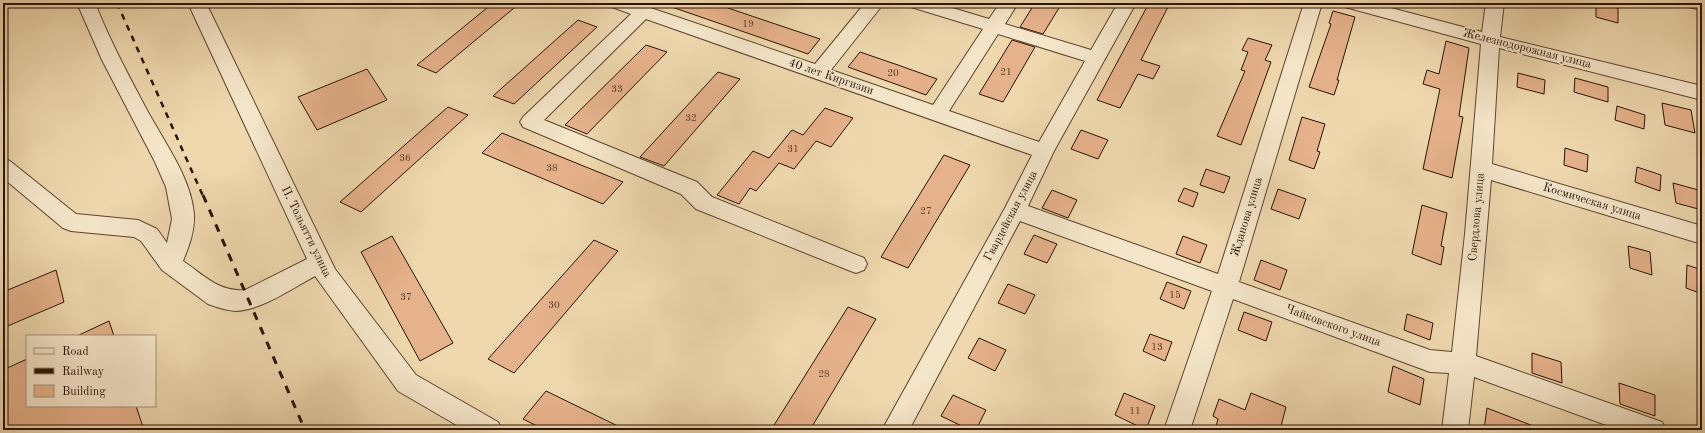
<svg xmlns="http://www.w3.org/2000/svg" width="1705" height="433" font-family="'Old Standard TT',serif">
<rect width="100%" height="100%" fill="#efd8ae"/>
<filter id="stains"><feTurbulence type="fractalNoise" baseFrequency=".005" numOctaves="4"/><feColorMatrix values="0 0 0 0 .2 0 0 0 0 .09 0 0 0 0 .02 0 0 0 .5 -.17"/></filter>
<radialGradient id="worn" r=".72"><stop offset=".6" stop-color="#630" stop-opacity="0"/><stop offset="1" stop-color="#630" stop-opacity=".3"/></radialGradient>
<path fill="#e6b28b" stroke="#2b1302" d="M 493,3 L 520,3 L 436,73 L 417,65 Z
M 666,3 L 713,3 L 820,39 L 808,54 L 666,5 Z
M 1035,3 L 1062,3 L 1043,34 L 1020,27 Z
M 1149,3 L 1170,3 L 1141,60 L 1160,66 L 1153,79 L 1138,74 L 1120,108 L 1097,100 Z
M 1596,3 L 1618,8 L 1618,23 L 1596,17 Z
M 1333,11 L 1355,17 L 1337,80 L 1339,80 L 1334,95 L 1309,87 L 1331,24 L 1329,23 Z
M 578,20 L 597,27 L 514,104 L 493,96 Z
M 1248,38 L 1272,45 L 1265,60 L 1271,62 L 1241,145 L 1217,136 L 1245,71 L 1241,70 L 1248,52 L 1242,50 Z
M 1012,40 L 1035,47 L 1003,102 L 979,94 Z
M 1446,41 L 1469,48 L 1459,116 L 1463,117 L 1452,178 L 1423,169 L 1440,89 L 1423,84 L 1427,70 L 1439,74 Z
M 646,45 L 667,52 L 587,134 L 565,125 Z
M 860,52 L 898,65 L 937,79 L 926,95 L 848,67 Z
M 367,69 L 387,100 L 317,130 L 298,97 Z
M 718,72 L 740,79 L 664,166 L 640,157 Z
M 1518,73 L 1545,80 L 1544,94 L 1517,87 Z
M 1575,78 L 1608,87 L 1608,102 L 1574,92 Z
M 1662,103 L 1691,110 L 1695,133 L 1665,125 Z
M 1617,106 L 1645,115 L 1644,129 L 1615,120 Z
M 448,107 L 468,115 L 361,212 L 340,202 Z
M 825,108 L 853,118 L 831,147 L 816,141 L 794,169 L 779,163 L 756,191 L 750,188 L 739,204 L 717,195 L 753,151 L 769,158 L 792,130 L 803,135 Z
M 1302,117 L 1325,124 L 1317,151 L 1320,152 L 1314,169 L 1289,160 Z
M 1081,130 L 1108,140 L 1098,159 L 1071,149 Z
M 502,133 L 623,182 L 603,204 L 482,153 Z
M 1565,148 L 1588,155 L 1587,172 L 1564,165 Z
M 944,155 L 970,165 L 908,268 L 881,257 Z
M 1637,167 L 1661,175 L 1660,191 L 1635,182 Z
M 1206,169 L 1230,177 L 1224,193 L 1200,185 Z
M 1673,183 L 1702,191 L 1702,210 L 1676,203 Z
M 1184,188 L 1198,193 L 1193,207 L 1178,201 Z
M 1278,189 L 1306,199 L 1299,219 L 1271,209 Z
M 1052,190 L 1077,200 L 1068,218 L 1042,208 Z
M 1422,205 L 1447,213 L 1441,246 L 1444,247 L 1441,265 L 1412,254 Z
M 1034,235 L 1057,244 L 1047,263 L 1024,254 Z
M 392,236 L 453,343 L 420,361 L 361,252 Z
M 1183,236 L 1207,245 L 1200,263 L 1176,254 Z
M 594,240 L 618,251 L 514,373 L 488,359 Z
M 1628,246 L 1650,252 L 1652,275 L 1630,268 Z
M 1261,260 L 1287,270 L 1280,290 L 1254,280 Z
M 1687,265 L 1702,270 L 1702,294 L 1686,288 Z
M 56,270 L 64,302 L 3,328 L 3,292 Z
M 1167,282 L 1191,291 L 1184,309 L 1160,299 Z
M 1008,284 L 1035,295 L 1025,314 L 998,303 Z
M 848,307 L 876,319 L 810,430 L 771,430 Z
M 1244,312 L 1272,322 L 1266,341 L 1238,330 Z
M 1407,314 L 1433,323 L 1430,340 L 1404,330 Z
M 109,321 L 114,336 L 77,336 Z
M 1150,334 L 1172,342 L 1165,361 L 1143,351 Z
M 979,338 L 1006,350 L 995,371 L 968,358 Z
M 1532,353 L 1561,362 L 1562,383 L 1532,373 Z
M 27,359 L 27,406 L 136,406 L 144,430 L 3,430 L 3,370 Z
M 1393,366 L 1424,379 L 1420,405 L 1388,392 Z
M 1619,383 L 1655,395 L 1655,416 L 1620,404 Z
M 546,391 L 626,430 L 545,430 L 523,419 Z
M 1124,393 L 1155,406 L 1146,430 L 1115,415 Z
M 1251,393 L 1286,407 L 1280,430 L 1215,430 L 1218,419 L 1213,416 L 1219,399 L 1245,410 Z
M 953,395 L 986,410 L 976,430 L 970,430 L 941,416 Z
M 1487,408 L 1541,429 L 1541,430 L 1484,430 Z"/>
<g fill="none" stroke-linecap="round" stroke-linejoin="round">
<g stroke="#5c442d" stroke-width="2">
<path id="minor" d="M 77,3 L 95,3 C 110,41 129,76 148,112 C 165,143 191,178 194,214 C 195,231 189,246 183,261 C 204,275 218,292 245,290 L 307,259 L 188,3 L 206,3 L 335,269 L 416,375 L 498,422 L 502,430 L 465,430 L 398,391 L 315,276 C 293,288 260,311 235,311 C 226,310 216,307 208,304 L 162,270 L 141,241 L 134,237 L 71,231 L 63,228 L 3,178 L 3,158 L 10,161 L 76,214 L 138,220 L 157,229 L 167,243 L 172,219 L 166,187 L 155,162 L 102,60 Z
M 609,3 L 636,3 L 815,64 L 865,3 L 884,3 L 831,70 L 933,105 L 983,29 L 911,7 L 908,3 L 936,3 L 989,19 L 1000,3 L 1018,3 L 1005,24 L 1091,50 L 1118,3 L 1136,3 L 1054,151 L 1028,206 L 1218,274 L 1304,3 L 1322,3 L 1239,282 L 1430,350 L 1452,352 L 1465,234 L 1481,44 L 1345,7 L 1342,3 L 1372,3 L 1482,32 L 1486,3 L 1504,3 L 1500,37 L 1702,86 L 1702,100 L 1499,48 L 1492,164 L 1702,226 L 1702,244 L 1491,180 L 1476,356 L 1662,422 L 1666,430 L 1620,430 L 1474,377 L 1468,430 L 1442,430 L 1449,373 L 1430,372 L 1233,299 L 1190,430 L 1164,430 L 1212,291 L 1020,221 L 909,430 L 882,430 L 1005,208 L 1032,155 L 646,19 L 544,120 L 697,182 L 712,197 L 864,258 L 867,264 L 864,270 L 856,273 L 848,270 L 696,209 L 681,194 L 523,127 L 520,122 L 523,117 L 631,14 L 612,7 ZM 998,34 L 1085,61 L 1039,142 L 949,111 Z
M 1686,3 L 1702,3 L 1702,10 L 1689,7 Z"/>
</g>
<use href="#minor" fill="#f5e6ca" fill-rule="evenodd"/>
<path stroke="#2b1302" stroke-width="2.5" stroke-dasharray="6 6" stroke-linecap="butt" d="M 117,3 L 203,196
M 138,3 L 140,7"/>
<path stroke="#2b1302" stroke-width="3" stroke-dasharray="8 8" stroke-linecap="butt" d="M 203,195 L 305,430"/>
</g>
<g text-anchor="middle" dominant-baseline="central" stroke-width="3.5" stroke-linejoin="round" paint-order="stroke">
<g font-size="10" fill="#5a3b24">
<text x="748" y="24">19</text>
<text x="1006" y="72">21</text>
<text x="893" y="73">20</text>
<text x="617" y="89">33</text>
<text x="691" y="118">32</text>
<text x="793" y="149">31</text>
<text x="405" y="158">36</text>
<text x="552" y="168">38</text>
<text x="926" y="211">27</text>
<text x="1175" y="295">15</text>
<text x="406" y="297">37</text>
<text x="554" y="305">30</text>
<text x="1157" y="347">13</text>
<text x="824" y="374">28</text>
<text x="1135" y="411">11</text>
</g>
<g font-size="12" fill="#2b1302" stroke="#f5e6ca">
<text transform="translate(1527 49) rotate(14)">Железнодорожная улица</text>
<text transform="translate(831 77) rotate(19)">40 лет Киргизии</text>
<text transform="translate(1592 202) rotate(17)">Космическая улица</text>
<text transform="translate(1011 216) rotate(-62)">Гвардейская улица</text>
<text transform="translate(1247 217) rotate(-73)">Жданова улица</text>
<text transform="translate(1477 217) rotate(-85)">Свердлова улица</text>
<text transform="translate(306 232) rotate(64)">П. Тольятти улица</text>
<text transform="translate(1333 326) rotate(20)">Чайковского улица</text>
</g>
</g>
<rect width="1705" height="433" fill="none" stroke="#efd8ae" stroke-width="16"/>
<rect x="4" y="4" width="1697" height="425" fill="none" stroke="#2b1302" stroke-width="2"/>
<rect x="8" y="8" width="1689" height="417" fill="none" stroke="#2b1302"/>
<rect x="26" y="335" width="130" height="72" fill="#f5e6ca" stroke="#a4927a"/>
<rect x="34" y="348" width="20" height="6" fill="#f5e6ca" stroke="#a4927a"/>
<text x="62" y="355" font-size="12" fill="#2b1302">Road</text>
<rect x="34" y="368" width="20" height="6" fill="#2b1302" stroke="#a4927a"/>
<text x="62" y="375" font-size="12" fill="#2b1302">Railway</text>
<rect x="34" y="385" width="20" height="12" fill="#e6b28b" stroke="#a4927a"/>
<text x="62" y="395" font-size="12" fill="#2b1302">Building</text>
<rect width="100%" height="100%" filter="url(#stains)"/>
<rect width="100%" height="100%" fill="url(#worn)"/>
</svg>
